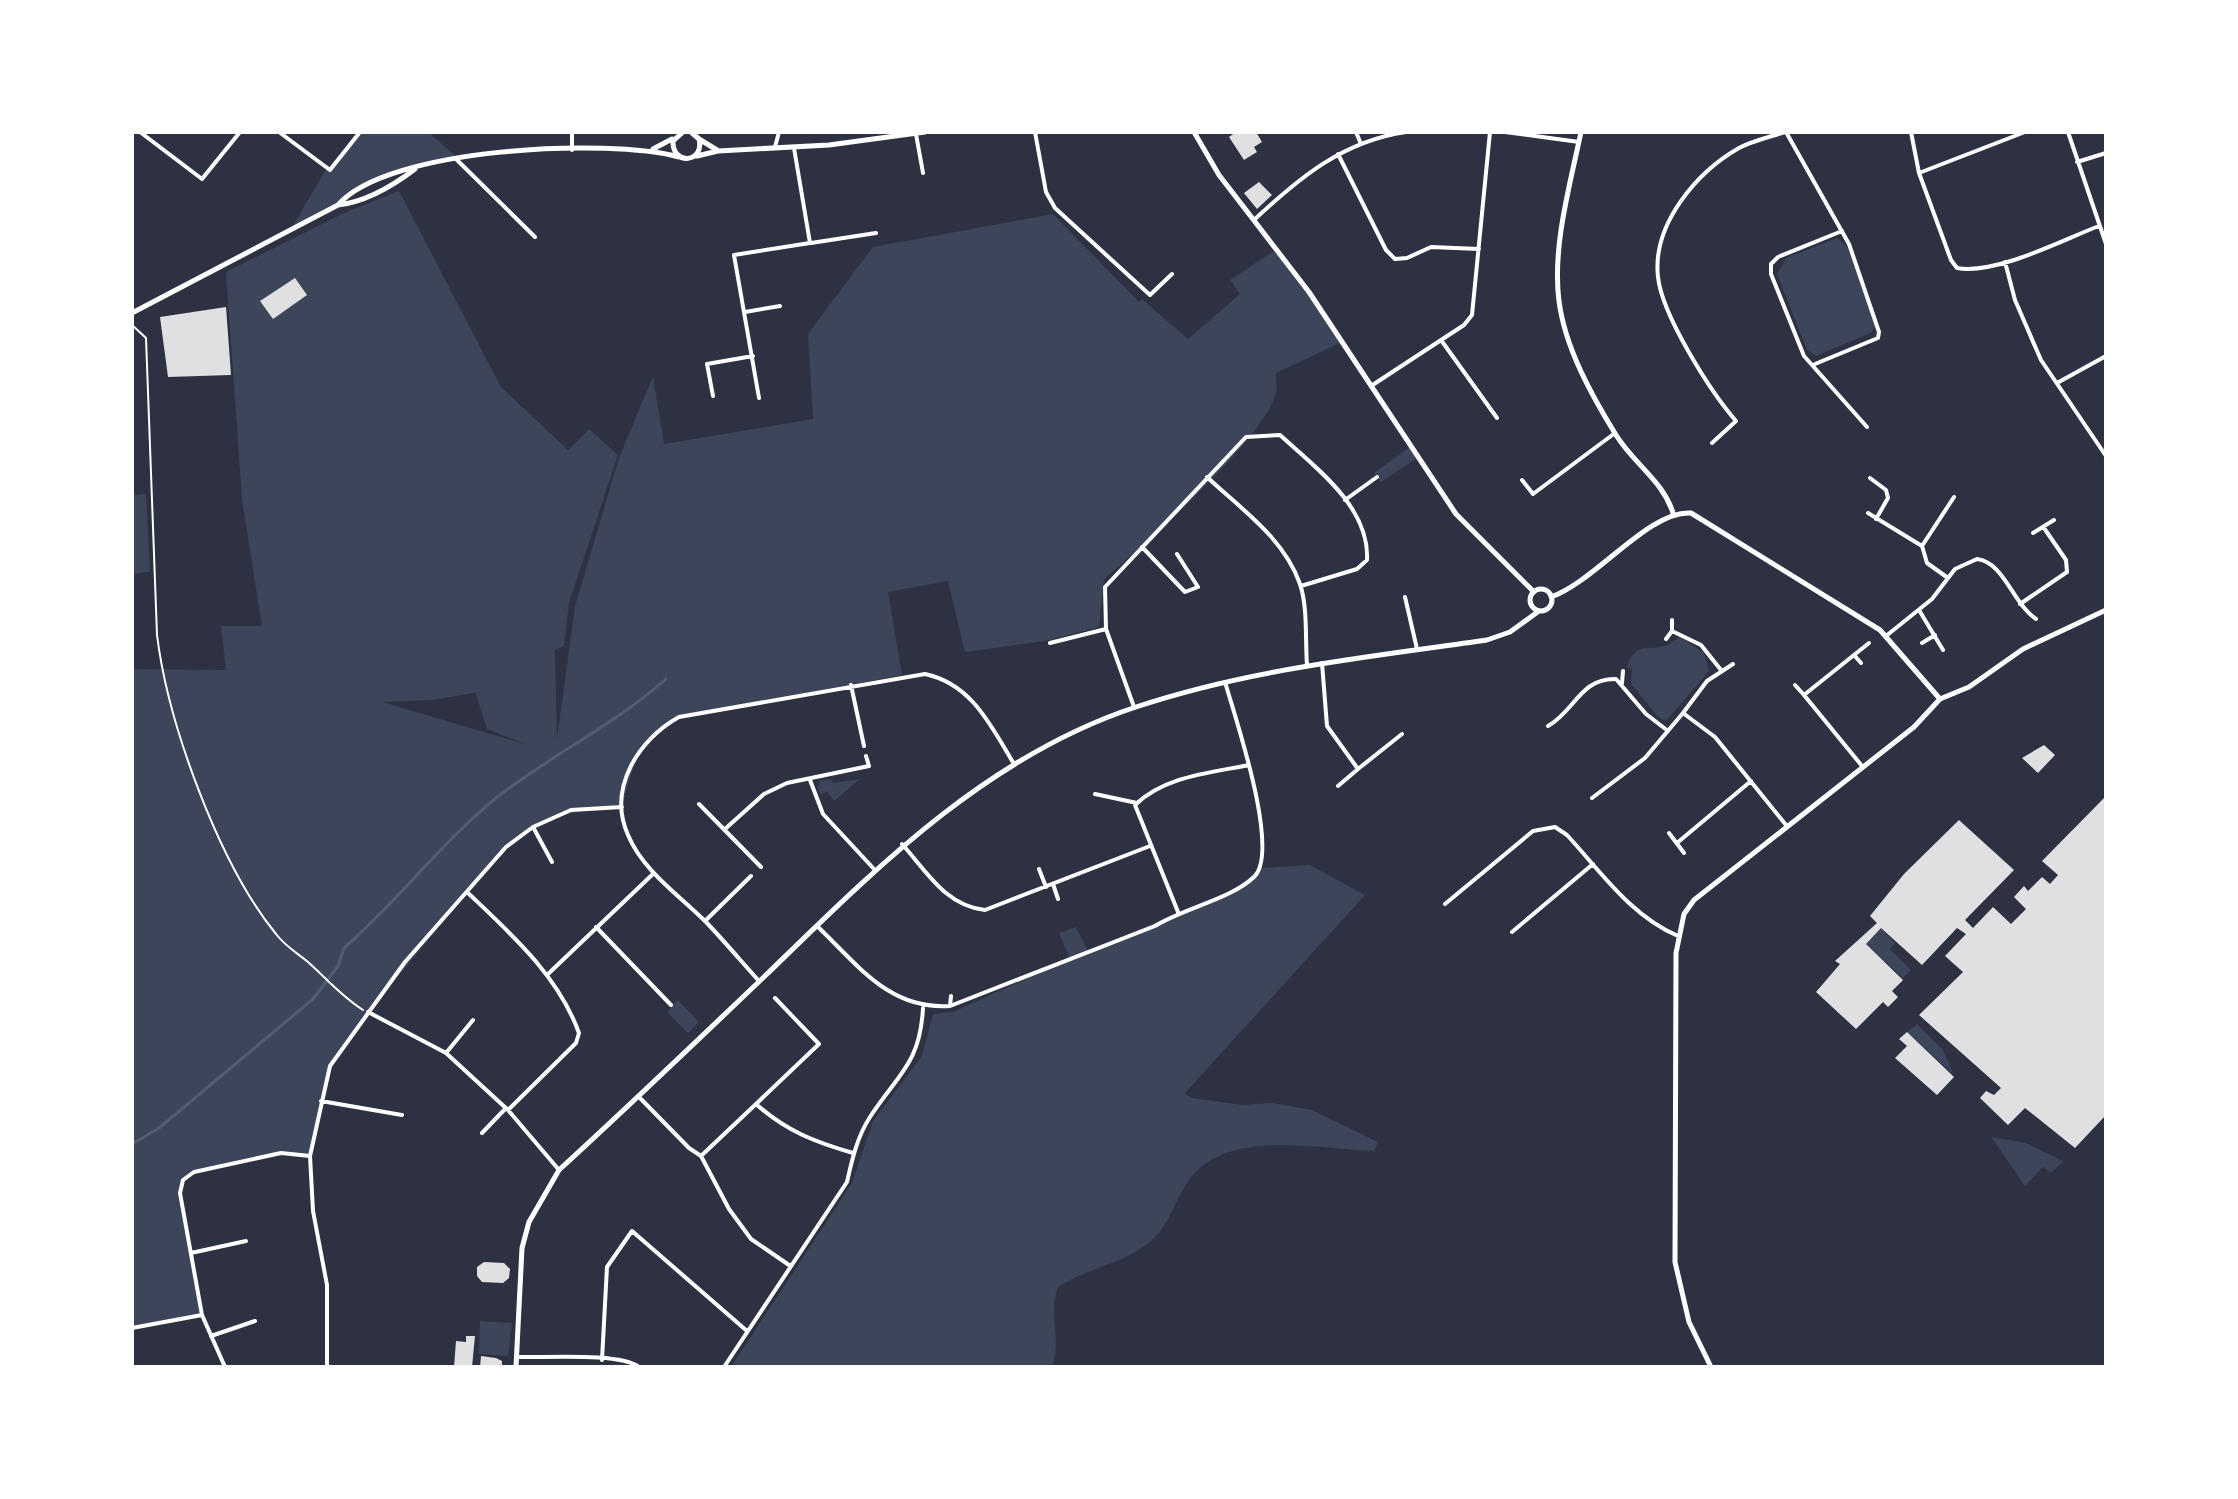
<svg xmlns="http://www.w3.org/2000/svg" width="2238" height="1499" font-family="'Asap Condensed',sans-serif">
<rect width="100%" height="100%" fill="#2d3142"/>
<path fill="#3c4559" fill-rule="evenodd" d="M 358,132 L 428,132 L 458,158 L 376,179 L 291,229 L 325,171 Z
M 399,191 L 501,387 L 568,450 L 589,429 L 618,455 L 569,603 L 564,646 L 555,650 L 557,739 L 575,606 L 619,458 L 653,376 L 664,444 L 813,419 L 808,334 L 873,247 L 1053,214 L 1139,302 L 1142,299 L 1188,339 L 1240,294 L 1230,280 L 1272,252 L 1282,257 L 1342,342 L 1276,373 C 1276,380 1278,390 1275,397 C 1254,448 1148,542 1104,579 L 1099,627 L 1045,641 L 965,652 L 948,581 L 888,592 L 902,675 L 679,717 C 636,741 635,762 622,807 C 569,810 550,816 506,847 L 368,1012 L 330,1066 L 310,1156 L 281,1153 L 194,1172 L 183,1180 L 181,1201 L 202,1315 L 132,1328 L 132,669 L 226,670 L 221,626 L 262,626 L 242,499 L 226,272 L 344,213 ZM 480,692 L 476,694 L 487,729 L 528,745 L 383,702 L 432,700 Z
M 1837,238 L 1847,246 L 1875,326 L 1871,333 L 1816,356 L 1807,350 L 1777,274 L 1786,258 Z
M 1410,447 L 1417,458 L 1381,482 L 1374,473 Z
M 146,494 L 150,572 L 132,574 L 132,495 Z
M 1680,637 L 1704,653 L 1709,671 L 1666,721 L 1658,717 L 1631,684 L 1632,669 L 1627,667 C 1638,637 1648,654 1669,644 C 1673,642 1676,639 1680,637 Z
M 831,779 L 833,783 L 860,779 L 834,801 L 827,791 L 821,795 L 818,787 L 820,781 Z
M 1310,865 L 1365,895 L 1185,1093 L 1192,1098 L 1243,1105 L 1273,1103 L 1312,1110 L 1378,1142 L 1374,1151 C 1318,1149 1227,1128 1189,1180 C 1173,1203 1170,1227 1146,1245 C 1119,1265 1085,1269 1058,1287 C 1048,1313 1062,1340 1052,1367 L 731,1367 L 852,1183 L 873,1121 L 922,1056 L 933,1014 L 953,1012 L 1070,959 L 1059,933 L 1076,927 L 1088,951 L 1236,888 L 1260,868 Z
M 1881,928 L 1895,943 L 1890,949 L 1911,970 L 1903,978 L 1866,944 Z
M 678,1000 L 699,1022 L 688,1033 L 667,1012 Z
M 1917,1024 L 1943,1050 L 1954,1075 L 1907,1032 Z
M 1991,1137 L 2026,1143 L 2063,1161 L 2051,1173 L 2043,1167 L 2025,1186 Z
M 480,1321 L 512,1323 L 508,1356 L 479,1354 Z"/>
<g fill="none" stroke-linecap="round" stroke-linejoin="round">
<path stroke="#4f5d75" stroke-width="3" d="M 132,1144 L 159,1128 L 313,999 L 338,966 L 344,948 C 398,901 440,844 496,798 C 551,755 614,725 666,679"/>
</g>
<path fill="#e0e0e3" d="M 1236,132 L 1256,132 L 1262,142 L 1254,147 L 1257,152 L 1244,160 L 1229,137 Z
M 1259,182 L 1272,195 L 1257,209 L 1244,193 Z
M 295,278 L 307,295 L 273,319 L 260,301 Z
M 226,307 L 231,375 L 168,377 L 160,317 Z
M 2044,745 L 2055,755 L 2038,773 L 2022,758 Z
M 2106,796 L 2106,1115 L 2075,1148 L 2025,1108 L 2008,1125 L 1980,1098 L 1986,1091 L 1994,1095 L 2001,1088 L 1919,1015 L 1963,972 L 1945,956 L 1966,934 L 1957,928 L 1922,965 L 1881,928 L 1866,944 L 1903,980 L 1892,991 L 1898,997 L 1888,1007 L 1883,1002 L 1856,1029 L 1816,992 L 1840,964 L 1835,961 L 1877,923 L 1870,916 L 1904,874 L 1959,820 L 2014,870 L 1965,920 L 1973,928 L 1993,907 L 2011,924 L 2026,909 L 2014,897 L 2024,886 L 2028,891 L 2042,877 L 2050,884 L 2058,875 L 2042,861 Z
M 1907,1032 L 1954,1077 L 1937,1095 L 1895,1058 L 1907,1046 L 1899,1039 Z
M 484,1262 L 504,1263 L 510,1269 L 509,1278 L 503,1283 L 482,1282 L 477,1276 L 477,1267 Z
M 466,1336 L 475,1336 L 472,1367 L 454,1367 L 456,1341 L 466,1342 Z
M 481,1356 L 496,1358 L 502,1361 L 502,1367 L 480,1367 Z"/>
<g fill="none" stroke-linecap="round" stroke-linejoin="round">
<path stroke="#fff" stroke-width="2" d="M 132,325 L 146,338 L 157,635 C 168,724 219,864 276,934 C 285,946 297,953 308,962 C 327,979 341,996 363,1010"/>
<path stroke="#fff" stroke-width="4" d="M 140,132 L 202,179 L 240,132
M 279,132 L 330,170 L 360,132
M 1035,132 L 1046,192 L 1055,208 L 1150,295 L 1172,274
M 1356,132 L 1361,144
M 1505,132 L 1579,142
M 1786,132 L 1849,244 L 1879,332 L 1878,338 L 1815,364
M 1911,132 L 1919,173 L 1951,260 L 1957,268 C 1996,275 2062,240 2099,226
M 2068,132 L 2106,244
M 916,134 L 923,173
M 775,147 L 779,132
M 572,150 L 572,132
M 1338,154 L 1386,250 L 1395,259 L 1407,258 L 1431,247 L 1479,249
M 455,158 L 535,237
M 2077,162 L 2106,153
M 1919,173 L 2025,132
M 1254,220 C 1299,178 1343,141 1406,132
M 1842,231 L 1778,257 L 1771,264 L 1771,274 L 1804,356 L 1867,427
M 811,243 L 876,233
M 2005,262 L 2015,300 L 2041,360 L 2106,456
M 745,312 L 780,306
M 1441,340 L 1497,418
M 2057,383 L 2106,356
M 1371,386 L 1464,325 L 1472,315 L 1490,132
M 713,396 L 707,364 L 753,356
M 759,398 L 734,255 L 810,243 L 794,148
M 1712,443 L 1736,421 C 1710,391 1662,315 1658,277 C 1652,224 1697,172 1739,148 C 1752,141 1770,137 1785,132
M 1207,477 C 1241,509 1284,538 1300,584 C 1308,608 1305,640 1307,665
M 1870,478 L 1886,490 L 1888,498 L 1876,519
M 1522,480 L 1533,494 L 1615,433
M 1345,500 L 1377,477
M 1868,513 L 1922,546
M 2033,533 L 2054,520
M 1142,547 L 1185,592 L 1198,587 L 1177,554
M 1948,578 L 1927,563 L 1922,546 L 1954,497
M 1405,597 L 1417,649
M 2020,604 L 2067,572 L 2066,560 L 2044,528
M 1919,610 L 1943,650
M 1672,631 L 1701,645 L 1721,670
M 1886,636 L 1932,599 L 1955,569 L 1977,559 C 2004,562 2013,604 2036,619
M 1666,639 L 1672,631 L 1672,620
M 1050,643 L 1106,629
M 1922,643 L 1935,635
M 1854,655 L 1861,663
M 1322,663 L 1327,726 L 1358,769 L 1402,734
M 1622,683 L 1623,671
M 851,685 L 864,746
M 1795,685 L 1804,695
M 1134,707 L 1106,629 L 1105,587 L 1246,437 L 1280,435 C 1315,467 1370,507 1367,560 L 1357,569 L 1301,586
M 1683,713 L 1707,681 L 1733,664
M 1548,726 C 1575,711 1580,678 1616,679 L 1646,714 L 1668,731
M 1862,766 L 1804,695 L 1869,643
M 810,780 L 823,814 L 874,869
M 1338,786 L 1358,769
M 1095,794 L 1137,803
M 1592,798 L 1645,758 L 1683,713 L 1715,737 L 1786,825
M 699,804 L 761,867
M 533,827 L 552,862
M 725,829 L 764,794 L 787,783 L 869,766 L 866,756
M 1669,833 L 1684,853
M 1677,843 L 1751,781
M 902,844 C 927,872 946,906 985,910 L 1150,846
M 1039,869 L 1046,887
M 1053,884 L 1058,899
M 467,892 C 510,933 558,975 579,1033 L 576,1043 L 508,1110
M 1445,904 L 1533,831 L 1555,827 L 1567,835 C 1601,872 1631,916 1678,936
M 1178,912 L 1135,805 C 1165,776 1210,773 1249,765
M 705,921 L 751,876
M 817,926 C 858,965 889,1010 950,1006 L 1155,926 C 1184,908 1231,899 1254,877 C 1281,851 1235,717 1225,682
M 596,927 L 671,1005
M 1512,932 L 1593,864
M 547,975 L 654,873
M 759,981 C 741,961 724,941 706,922 C 679,895 643,871 628,835 C 607,788 639,739 679,717 L 925,674 C 972,684 991,726 1014,764
M 950,1006 L 951,996
M 368,1012 L 446,1053 L 508,1110 L 559,1170
M 446,1053 L 473,1020
M 639,1097 L 689,1148 L 701,1156 L 729,1209 L 751,1239 L 789,1265
M 321,1101 L 402,1115
M 756,1104 L 819,1044 L 775,998
M 482,1133 L 506,1108
M 701,1156 L 756,1104 C 786,1131 815,1142 853,1153
M 191,1253 L 246,1241
M 132,1328 L 202,1315
M 211,1336 L 255,1321
M 516,1357 C 543,1358 620,1352 639,1367
M 602,1360 L 607,1267 L 632,1231 L 747,1331
M 225,1367 L 202,1315 L 180,1193 L 183,1180 L 194,1172 L 281,1153 L 310,1156
M 327,1367 L 327,1285 L 313,1211 L 310,1156 L 330,1066 L 405,962 L 506,847 L 533,827 L 571,810 L 622,807
M 724,1367 L 847,1182 C 852,1160 857,1137 870,1117 C 898,1074 920,1064 923,1008"/>
<path stroke="#fff" stroke-width="5" d="M 683,132 L 673,141 C 672,166 705,163 699,139 L 691,132
M 1194,132 L 1219,175 L 1309,292 L 1456,514 L 1534,592
M 1581,132 C 1570,185 1552,247 1559,301 C 1565,348 1592,396 1616,435 C 1634,464 1663,481 1673,513
M 699,139 L 717,150
M 653,149 L 672,139
M 697,156 L 718,151 L 829,145 L 925,132
M 338,205 C 388,147 609,138 679,157
M 132,313 L 338,205 C 365,202 394,185 415,169
M1530 600a11 11 0 1 1 22 0a11 11 0 1 1-22 0Z
M 1551,597 C 1596,581 1649,510 1691,513 L 1880,630 L 1940,699
M 516,1367 L 522,1248 L 529,1222 L 559,1170 C 629,1106 698,1040 767,974 C 876,868 987,756 1136,707 C 1250,669 1369,657 1487,640 L 1510,632 L 1539,611
M 1711,1367 L 1689,1322 L 1675,1262 L 1676,953 L 1684,914 L 1694,900 L 1914,727 L 1940,699 L 1969,687 L 2023,649 L 2106,610"/>
</g>
<rect width="2238" height="1499" fill="none" stroke="#ffffff" stroke-width="268"/>
</svg>
